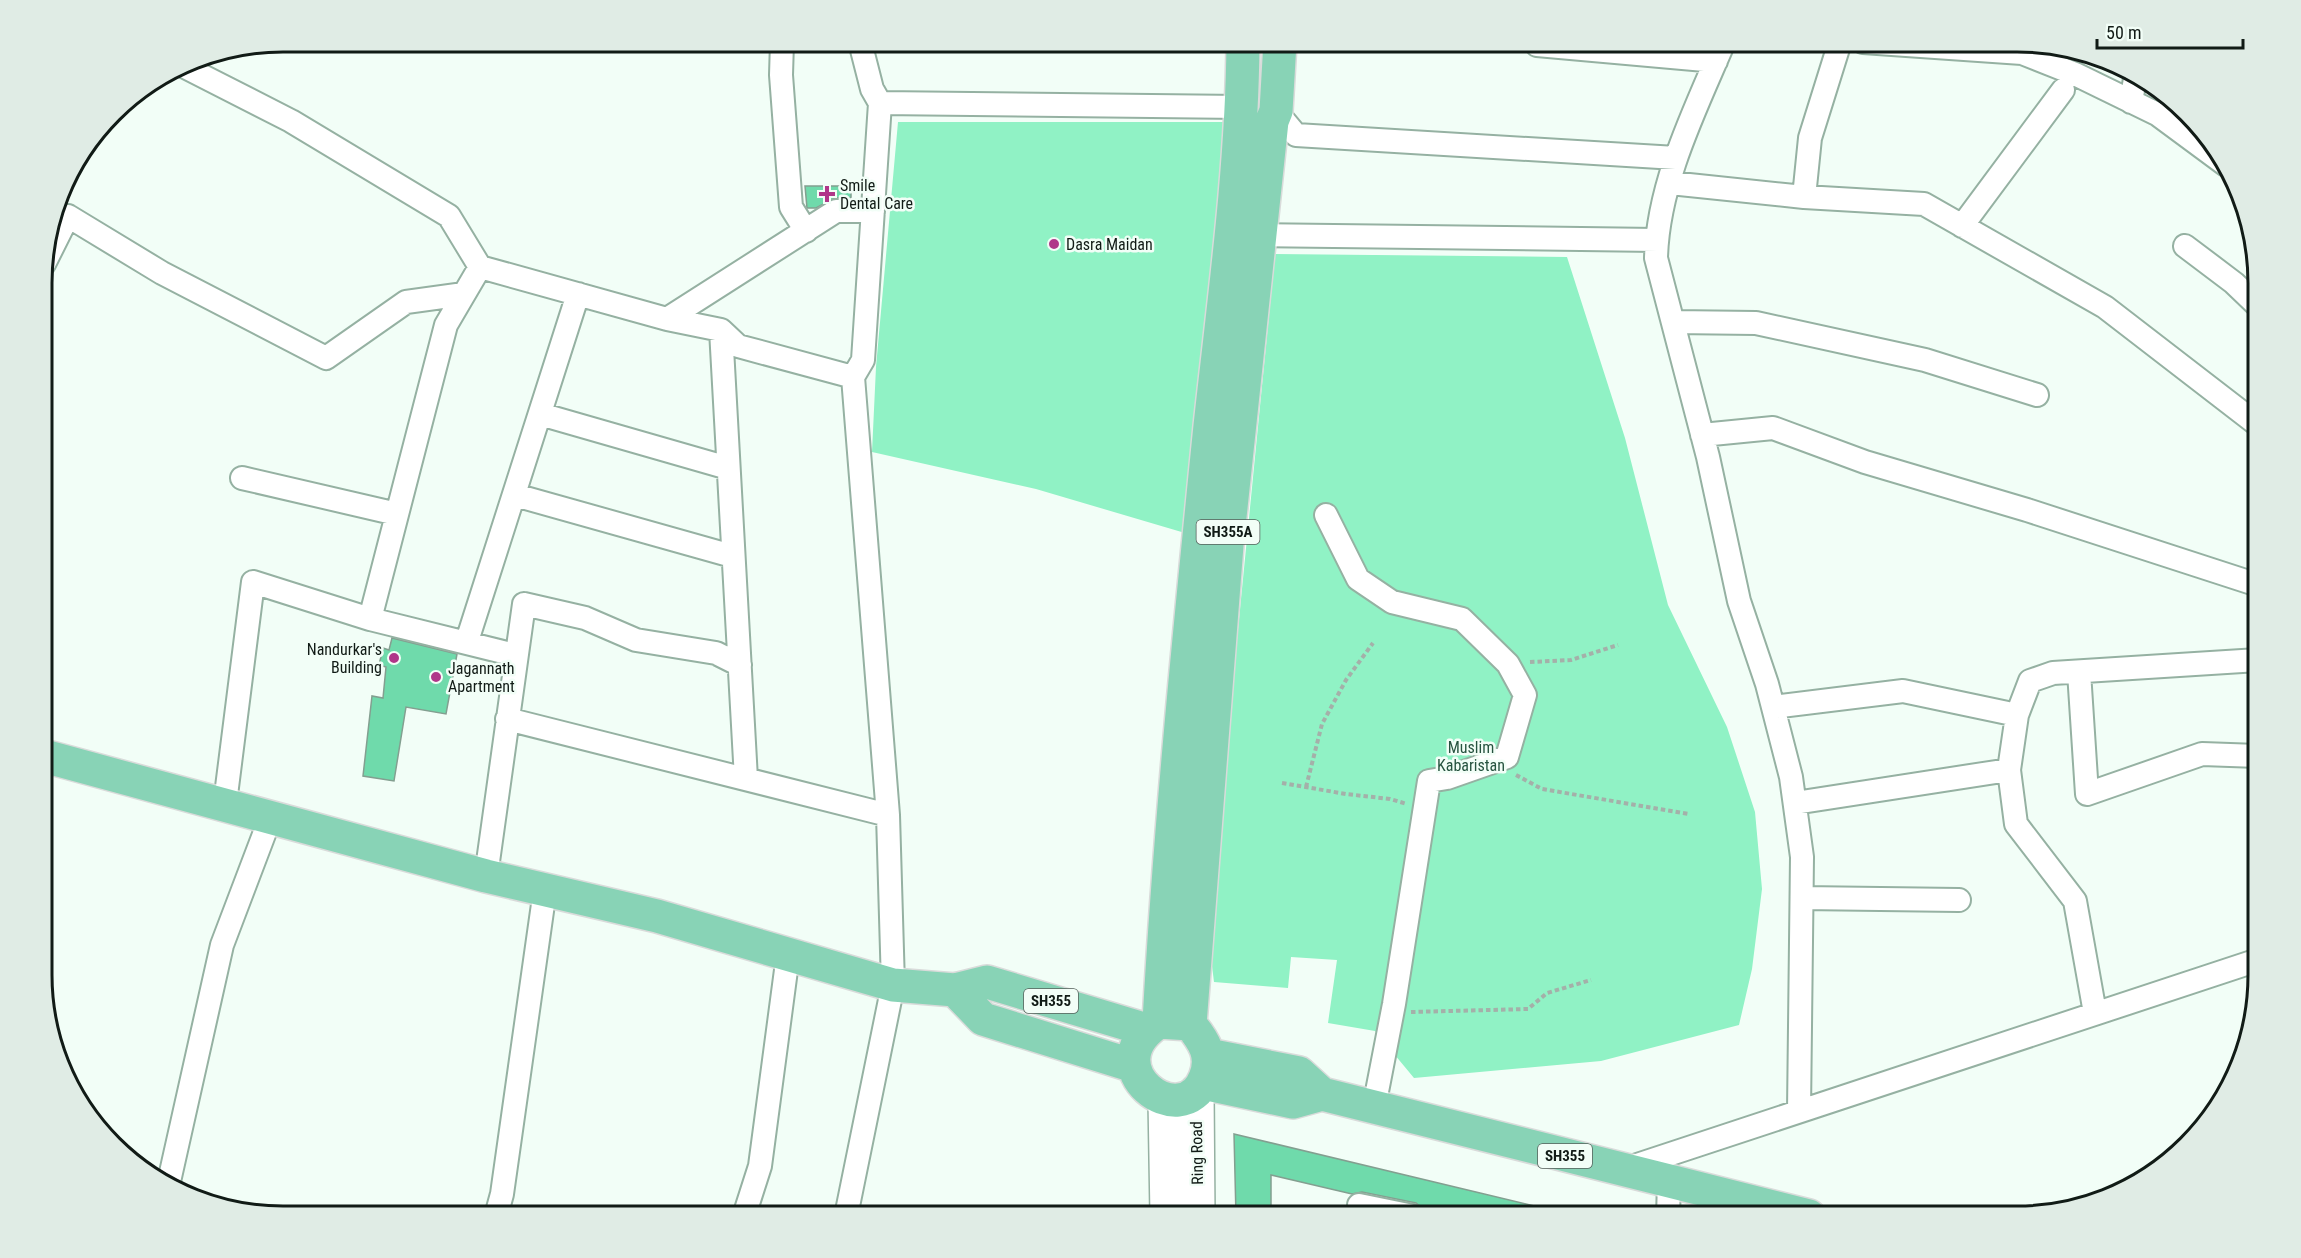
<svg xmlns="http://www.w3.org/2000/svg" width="2301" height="1258" font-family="'Roboto Condensed',sans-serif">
<rect width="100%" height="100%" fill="#f2fef7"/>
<path fill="#90f2c5" d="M 898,122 L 1237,122 L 1185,533 L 1036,489 L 872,452 L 876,367 Z
M 1275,254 L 1567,257 L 1625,438 L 1668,605 L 1727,727 L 1755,812 L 1762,889 L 1752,969 L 1739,1025 L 1601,1061 L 1414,1078 L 1375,1031 L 1328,1023 L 1337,960 L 1291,957 L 1288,988 L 1214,982 L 1208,934 Z"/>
<path fill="#6fdaab" stroke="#839f90" stroke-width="1.5" d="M 805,186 L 851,186 L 851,198 L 835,198 L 816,208 L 807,208 Z
M 392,638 L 457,654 L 446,714 L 406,707 L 394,781 L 363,776 L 372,696 L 383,698 L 386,667 L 379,665 L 383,648 L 389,650 Z
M 1234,1134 L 1551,1210 L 1550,1216 L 1441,1216 L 1426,1212 L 1416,1203 L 1362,1192 L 1352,1194 L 1271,1175 L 1271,1216 L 1236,1216 Z"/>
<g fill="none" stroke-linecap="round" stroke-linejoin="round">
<g stroke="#95b1a2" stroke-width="26">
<path id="street" d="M 782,42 L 781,75 L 791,207 L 806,231
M 860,42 L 872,89 L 880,103
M 1538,42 L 1537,45 L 1716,61
M 1724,42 C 1695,110 1658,183 1656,258 L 1708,457 L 1739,601 L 1767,684 L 1791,777 L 1802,857 L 1799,1111
M 1840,42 L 1810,138 L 1804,197 L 1924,204 L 2105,307 L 2258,425
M 1863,42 L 2022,53 L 2075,74 L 2157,114 L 2226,165
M 183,66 L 291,121 L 449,216 L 480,267
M 2131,102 L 2136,73
M 1276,111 L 1296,135 L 1676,158
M 1670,183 L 1804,197
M 1962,226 L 2063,90
M 1259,235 L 1657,240
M 2185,246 L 2234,283 L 2258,306
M 44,264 L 68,216 L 162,273 L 326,358 L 406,302 L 464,294
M 1673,322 L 1756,323 L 1925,360 L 2037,395
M 721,330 L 738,346 L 853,377 L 888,815 L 893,985 L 846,1216
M 853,377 L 863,360 L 880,103 L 1242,107
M 540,414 L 728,468
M 1702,435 L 1773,428 L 1865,462 L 2027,510 L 2258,585
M 242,478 L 397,514
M 515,495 L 732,556
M 1326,515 L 1358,579 L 1392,602 L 1462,619 L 1508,664 L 1525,695 L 1507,757 L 1447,778 L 1429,781 L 1394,1004 L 1374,1107
M 467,641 L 578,294
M 515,655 L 370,619 L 446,325 L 480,267 L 667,319
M 2079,672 L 2087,794 L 2202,754 L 2258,756
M 1773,707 L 1903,691 L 2017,715
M 507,719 L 888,815
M 746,779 L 721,330 L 667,319 L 836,211 L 873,211
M 225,803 L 253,582 L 370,619
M 1795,803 L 2009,770
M 486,876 L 524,604 L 585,618 L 636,640 L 716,653 L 740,665
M 1802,898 L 1959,900
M 2095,1013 L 2075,901 L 2016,824 L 2009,770 L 2017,715 L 2030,681 L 2053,673 L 2258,660
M 1625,1169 L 2258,960
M 168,1186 L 222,945 L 271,816
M 496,1216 L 502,1194 L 545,890
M 744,1216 L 760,1166 L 788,955
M 1359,1216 L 1359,1205 L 1413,1216
M 1668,1216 L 1669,1182"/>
</g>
<g stroke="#95b1a2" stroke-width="36">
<path id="secondary" d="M 1197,1091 L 1198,1216
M 1165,1100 L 1167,1216"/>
</g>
<g stroke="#d9dbda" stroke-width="36">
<path id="primary" d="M 44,756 L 486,876 L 657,916 L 893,985 L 955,990 L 987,982 L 1147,1030
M 955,990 L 983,1019 L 1134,1066
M 1159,1022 C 1170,823 1190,625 1210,426 C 1224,298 1242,170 1243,42
M 1159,1022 L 1190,1024 C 1204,1041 1214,1056 1205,1078 C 1182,1136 1090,1067 1159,1022 Z
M 1190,1024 L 1227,545 L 1272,121 L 1276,111 L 1280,42
M 1208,1055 L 1299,1073 L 1322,1094 L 1809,1216
M 1203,1083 L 1293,1102 L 1322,1094"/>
</g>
<path stroke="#a4b0a9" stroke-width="4" stroke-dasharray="4.5 3" stroke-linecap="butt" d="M 1530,662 L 1571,660 L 1618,645
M 1516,775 L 1542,789 L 1689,814
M 1282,783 L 1346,794 L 1390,799 L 1407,804
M 1306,787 L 1322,724 L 1346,680 L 1373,643
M 1411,1012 L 1528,1009 L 1547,993 L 1591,980"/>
<use href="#street" stroke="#fff" stroke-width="22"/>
<use href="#secondary" stroke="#fff" stroke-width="33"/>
<use href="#primary" stroke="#88d3b6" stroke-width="33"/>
</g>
<g fill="#b03689" stroke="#f2fef7" stroke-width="2">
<path d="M824 185h6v6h6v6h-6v6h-6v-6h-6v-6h6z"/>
<circle cx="1054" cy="244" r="6"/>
<circle cx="394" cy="658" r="6"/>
<circle cx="436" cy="677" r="6"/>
</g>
<g text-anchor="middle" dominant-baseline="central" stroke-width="5" stroke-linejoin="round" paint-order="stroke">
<g fill="#f2fef7" stroke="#545f5a" stroke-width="1.5">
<rect x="1196.5" y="520" width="63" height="24" rx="4.5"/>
<rect x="1024" y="989" width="54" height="24" rx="4.5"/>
<rect x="1538" y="1144" width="54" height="24" rx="4.5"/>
</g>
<g font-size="15" font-weight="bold" fill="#111b16">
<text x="1228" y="532">SH355A</text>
<text x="1051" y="1001">SH355</text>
<text x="1565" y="1156">SH355</text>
</g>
<g font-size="16" fill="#111b16" stroke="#f2fef7" text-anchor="start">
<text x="840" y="185">Smile<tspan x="840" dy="18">Dental Care</tspan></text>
<text x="1066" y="244">Dasra Maidan</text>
<text x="382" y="649" text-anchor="end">Nandurkar's<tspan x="382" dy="18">Building</tspan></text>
<text x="448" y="668">Jagannath<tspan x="448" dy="18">Apartment</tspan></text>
</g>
<g font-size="16" fill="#26533f" stroke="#f2fef7">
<text x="1471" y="747">Muslim<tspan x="1471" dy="18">Kabaristan</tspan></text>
</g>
<g font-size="16" fill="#111b16" stroke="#f2fef7">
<text transform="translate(1197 1153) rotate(-91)">Ring Road</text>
</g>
</g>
<path d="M0 0H2301V1258H0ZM283 52H2017A231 231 0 0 1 2248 283V975A231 231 0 0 1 2017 1206H283A231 231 0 0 1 52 975V283A231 231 0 0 1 283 52Z" fill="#e0ece5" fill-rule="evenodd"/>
<path fill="none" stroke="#111b16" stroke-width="3" d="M283 52H2017A231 231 0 0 1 2248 283V975A231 231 0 0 1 2017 1206H283A231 231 0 0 1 52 975V283A231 231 0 0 1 283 52Z"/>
<path d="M2097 39v9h146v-9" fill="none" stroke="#111b16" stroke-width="3"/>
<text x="2106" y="39" font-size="18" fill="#111b16" stroke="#f2fef7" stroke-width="4.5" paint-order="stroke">50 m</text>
</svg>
